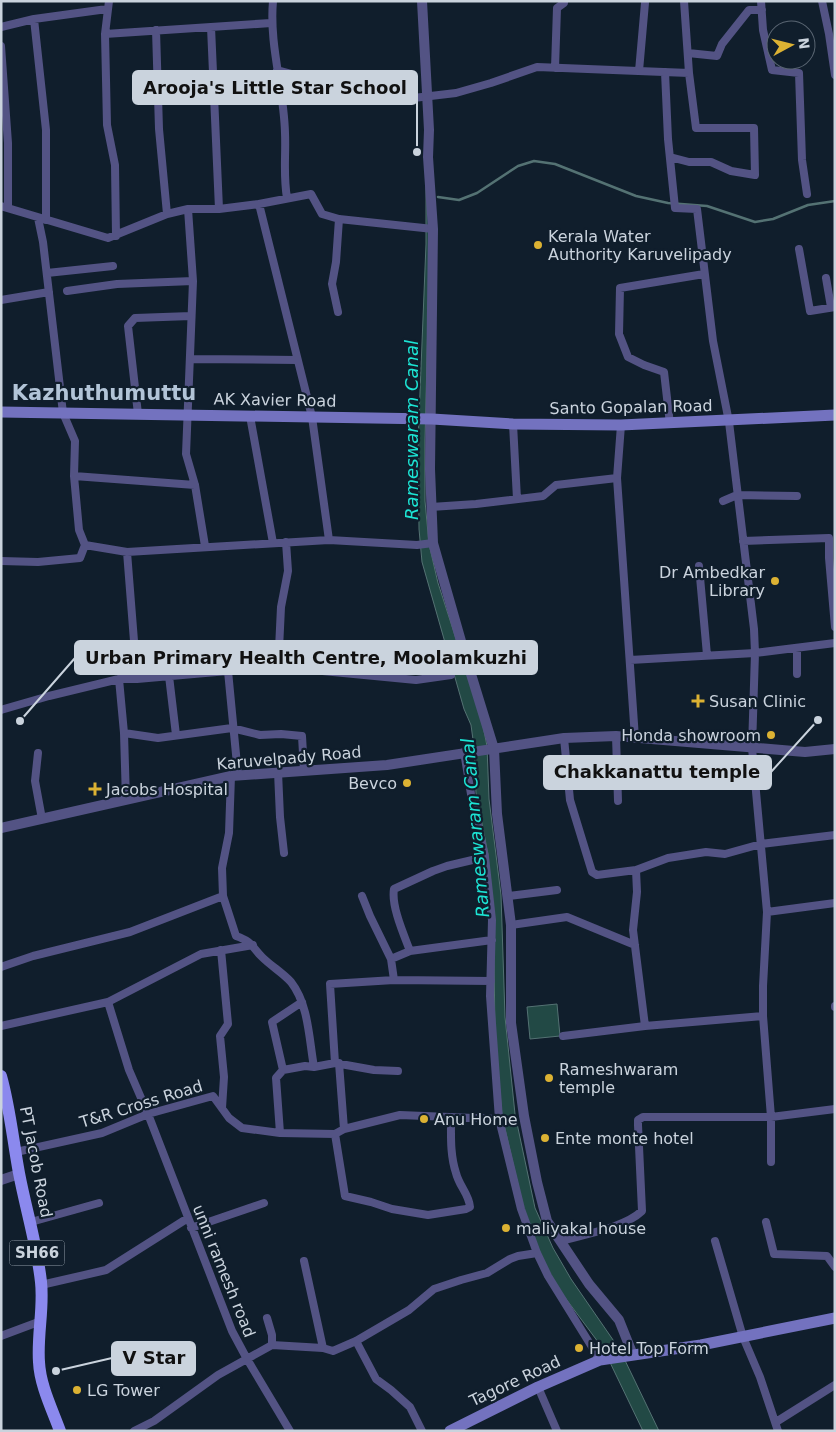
<svg xmlns="http://www.w3.org/2000/svg" width="836" height="1432" font-family="'DejaVu Sans',sans-serif">
<rect width="100%" height="100%" fill="#101e2c"/>
<path fill="#224945" stroke="#547273" d="M 426,100 L 431,196 L 425,440 L 425,501 L 429,544 L 438,583 L 481,716 L 487,746 L 489,799 L 501,895 L 505,1017 L 515,1114 L 535,1208 L 553,1248 L 571,1279 L 620,1350 L 659,1431 L 643,1431 L 604,1350 L 549,1276 L 524,1211 L 502,1116 L 495,1036 L 494,955 L 488,854 L 476,793 L 474,747 L 471,725 L 464,709 L 422,562 L 419,529 L 418,442 L 426,244 Z
M 557,1004 L 560,1036 L 530,1039 L 527,1007 Z"/>
<g fill="none" stroke-linecap="round" stroke-linejoin="round">
<path stroke="#547273" stroke-width="2.5" d="M 438,197 L 459,200 L 477,193 L 518,166 L 534,161 L 555,164 L 636,196 L 668,203 L 707,206 L 755,222 L 773,219 L 808,205 L 835,201"/>
<path stroke="#535384" stroke-width="8" d="M 109,1 L 105,34 L 107,125 L 115,165 L 116,236
M 273,1 C 269,46 284,88 285,133 C 286,156 283,174 287,198
M 761,1 L 763,30 L 772,70 L 799,73 L 802,160 L 807,194
M 822,1 L 829,34 L 835,75
M 34,19 L 46,130 L 46,220
M 1,27 L 34,19 L 107,9
M 211,27 L 219,209
M 156,30 L 159,129 L 167,214
M 105,34 L 271,23
M 1,46 L 8,143 L 8,207
M 688,53 L 717,56 L 722,44 L 749,10 L 762,10
M 555,68 L 557,8 L 564,3 L 564,1
M 277,70 L 303,77 L 338,91 L 354,95 L 405,99 L 456,93 L 491,83 L 537,67 L 689,73
M 639,71 L 645,3
M 665,72 L 668,139 L 675,208 L 697,209 L 713,341 L 729,422 L 754,629 L 755,653 L 752,748 L 767,912 L 763,986 L 763,1016 L 771,1117 L 771,1162
M 670,157 L 689,162 L 711,162 L 731,171 L 755,175 L 754,128 L 696,128 L 689,73 L 684,1
M 259,204 L 312,417 L 329,540
M 1,206 L 108,238 L 167,214 L 188,209 L 219,209 L 259,204 L 311,194 L 322,214 L 339,219 L 433,229
M 188,209 L 193,281 L 186,454 L 195,485 L 205,546
M 38,218 L 43,242 L 63,413 L 75,441 L 74,476 L 79,530 L 85,545 L 127,552 L 329,540 L 417,545 L 433,543
M 799,249 L 810,311 L 835,307
M 47,273 L 113,266
M 826,278 L 831,307
M 67,291 L 117,284 L 193,281
M 1,300 L 49,292
M 338,312 L 332,284 L 336,262 L 339,219
M 190,359 L 297,360
M 138,414 L 128,326 L 135,318 L 191,316
M 250,416 L 273,543
M 513,424 L 517,499
M 670,424 L 664,372 L 644,365 L 628,357 L 619,334 L 620,288 L 704,274
M 621,425 L 617,478 L 635,738
M 74,476 L 195,485
M 723,501 L 737,495 L 797,496
M 431,507 L 476,504 L 543,496 L 556,485 L 617,478
M 743,541 L 829,538 L 829,558 L 835,627
M 127,552 L 137,679
M 1,561 L 38,562 L 80,558 L 85,545
M 699,566 L 707,655
M 630,660 L 755,653 L 835,643
M 281,667 L 279,649 L 281,607 L 288,571 L 286,542
M 228,671 L 238,775
M 797,674 L 797,648
M 169,676 L 176,735
M 119,679 L 124,733 L 126,800
M 1,710 L 49,696 L 119,679 L 137,679 L 228,671 L 281,667 L 416,680 L 451,675
M 124,733 L 158,738 L 232,728 L 260,735 L 281,734 L 302,736 L 304,771
M 616,736 L 618,801
M 564,738 L 570,800 L 592,872 L 597,875 L 636,870
M 464,752 L 471,794 L 485,857 L 492,920 L 490,996 L 499,1119 L 521,1209 L 537,1253 L 548,1276 L 600,1360
M 38,753 L 35,781 L 42,819
M 278,772 L 280,817 L 284,853
M 223,896 L 236,936 C 253,942 251,946 262,957 C 271,966 283,973 291,982 C 309,1005 309,1040 314,1067
M 362,896 L 370,916 L 391,959 L 394,980
M 509,896 L 557,890
M 767,912 L 835,903
M 511,925 L 567,917 L 635,945
M 221,950 L 228,1024 L 220,1036 L 224,1077 L 222,1108
M 410,951 C 404,935 391,906 394,889 L 433,871 L 447,866 L 485,857
M 391,959 L 410,951 L 492,940
M 1,967 L 33,956 L 130,932 L 223,896 L 222,868 L 229,833 L 231,776
M 108,1002 L 129,1070 L 148,1114 L 232,1331 L 247,1359 L 290,1431
M 835,1006 L 835,1007
M 1,1026 L 108,1002 L 201,954 L 253,945
M 645,1026 L 633,930 L 637,892 L 636,870 L 668,858 L 706,852 L 725,854 L 761,844 L 835,835
M 563,1036 L 645,1026 L 763,1016
M 335,1063 L 330,984 L 394,980 L 491,981
M 339,1063 L 344,1129
M 283,1070 L 272,1022 L 302,1002
M 280,1133 L 276,1078 L 283,1070 L 305,1066 L 314,1067 L 335,1063 L 374,1070 L 398,1071
M 335,1134 L 345,1196 L 371,1202 L 392,1209 L 428,1215 L 466,1209 L 470,1207 C 469,1194 459,1186 456,1173 C 450,1155 451,1136 451,1117
M 16,1152 L 102,1133 L 148,1114 L 213,1096 L 229,1118 L 242,1128 L 280,1133 L 335,1134 L 344,1129 L 400,1115 L 499,1119
M 31,1222 L 99,1203
M 766,1222 L 774,1254 L 827,1256 L 835,1267
M 191,1228 L 264,1203
M 561,1241 C 585,1234 624,1228 642,1211 L 638,1125 L 638,1120 L 643,1117 L 771,1117 L 835,1109
M 715,1241 L 743,1337 L 760,1377 L 778,1431
M 304,1261 L 323,1348
M 41,1285 L 106,1270 L 188,1218
M 267,1318 L 272,1335 L 272,1345
M 1,1336 L 41,1321
M 356,1341 L 376,1379 L 391,1390 L 410,1407 L 422,1431
M 538,1387 L 557,1431
M 776,1422 L 835,1385
M 134,1431 L 154,1421 L 218,1375 L 272,1345 L 323,1348 L 333,1351 L 356,1341 L 409,1310 L 434,1289 L 461,1280 L 487,1273 L 510,1259 L 518,1256 L 537,1253"/>
<path stroke="#535384" stroke-width="10" d="M 422,1 L 429,130 L 428,157 L 433,229 L 430,469 L 433,543 L 463,648 L 494,749 L 497,814 L 511,925 L 511,1023 L 524,1116 L 537,1182 L 547,1221 L 589,1284 L 619,1320 L 633,1355
M 1,828 L 231,776 L 387,765 L 564,738 L 616,736 L 805,752 L 835,749
M 1,1180 L 19,1174"/>
<path stroke="#7372bf" stroke-width="11" d="M 1,412 L 432,419 L 513,424 L 621,425 L 835,415
M 450,1431 L 538,1387 L 600,1360 L 701,1345 L 835,1318"/>
<path stroke="#8b89ee" stroke-width="12" d="M 1,1076 C 10,1108 13,1141 19,1173 C 26,1210 37,1245 41,1282 C 44,1308 37,1335 39,1362 C 40,1385 52,1409 60,1431"/>
</g>
<g fill="#dcb233" stroke="#101e2c" stroke-width="2">
<circle cx="538" cy="245" r="5"/>
<circle cx="775" cy="581" r="5"/>
<path d="M695.5 693.5h5v5h5v5h-5v5h-5v-5h-5v-5h5z"/>
<circle cx="771" cy="735" r="5"/>
<circle cx="407" cy="783" r="5"/>
<path d="M92.5 781.5h5v5h5v5h-5v5h-5v-5h-5v-5h5z"/>
<circle cx="549" cy="1078" r="5"/>
<circle cx="424" cy="1119" r="5"/>
<circle cx="545" cy="1138" r="5"/>
<circle cx="506" cy="1228" r="5"/>
<circle cx="579" cy="1348" r="5"/>
<circle cx="77" cy="1390" r="5"/>
</g>
<g text-anchor="middle" dominant-baseline="central" stroke-width="4.5" stroke-linejoin="round" paint-order="stroke">
<rect fill="#101e2c" stroke="#929da8" stroke-width="1" x="9.5" y="1240.5" width="55" height="25" rx="4"/>
<g font-size="15" font-weight="bold" fill="#cad3dd">
<text x="37" y="1253">SH66</text>
</g>
<g font-size="16" fill="#cad3dd" stroke="#101e2c" text-anchor="start">
<text x="548" y="236">Kerala Water<tspan x="548" dy="18">Authority Karuvelipady</tspan></text>
<text x="765" y="572" text-anchor="end">Dr Ambedkar<tspan x="765" dy="18">Library</tspan></text>
<text x="709" y="701">Susan Clinic</text>
<text x="761" y="735" text-anchor="end">Honda showroom</text>
<text x="397" y="783" text-anchor="end">Bevco</text>
<text x="106" y="789">Jacobs Hospital</text>
<text x="559" y="1069">Rameshwaram<tspan x="559" dy="18">temple</tspan></text>
<text x="434" y="1119">Anu Home</text>
<text x="555" y="1138">Ente monte hotel</text>
<text x="516" y="1228">maliyakal house</text>
<text x="589" y="1348">Hotel Top Form</text>
<text x="87" y="1390">LG Tower</text>
</g>
<g font-size="16" fill="#cad3dd" stroke="#101e2c">
<text transform="translate(275 400) rotate(1)">AK Xavier Road</text>
<text transform="translate(631 407) rotate(-1)">Santo Gopalan Road</text>
<text transform="translate(289 758) rotate(-5)">Karuvelpady Road</text>
<text transform="translate(141 1104) rotate(-17)">T&amp;R Cross Road</text>
<text transform="translate(36 1162) rotate(79)">PT Jacob Road</text>
<text transform="translate(224 1271) rotate(68)">unni ramesh road</text>
<text transform="translate(515 1381) rotate(-25)">Tagore Road</text>
</g>
<g font-size="18" font-style="italic" fill="#1ce4d4" stroke="#101e2c">
<text transform="translate(411 430) rotate(-90)">Rameswaram Canal</text>
<text transform="translate(475 828) rotate(-95)">Rameswaram Canal</text>
</g>
<g font-size="21" font-weight="bold" fill="#b2c4d7" stroke="#101e2c">
<text x="104" y="393">Kazhuthumuttu</text>
</g>
</g>
<path fill="none" stroke="#cad3dd" stroke-width="2" d="M417 152L417 88M20 721L75 658M818 720L771 772M56 1371L112 1358"/>
<g fill="#cad3dd" stroke="#101e2c" stroke-width="2">
<circle cx="417" cy="152" r="5"/>
<circle cx="20" cy="721" r="5"/>
<circle cx="818" cy="720" r="5"/>
<circle cx="56" cy="1371" r="5"/>
</g>
<g fill="#cad3dd" stroke="#cad3dd" stroke-width="2">
<rect x="133" y="71" width="284" height="33" rx="5"/>
<rect x="75" y="641" width="462" height="33" rx="5"/>
<rect x="544" y="756" width="227" height="33" rx="5"/>
<rect x="112" y="1342" width="83" height="33" rx="5"/>
</g>
<g font-size="18" text-anchor="middle" font-weight="bold" fill="#111">
<text x="275" y="94">Arooja's Little Star School</text>
<text x="306" y="664">Urban Primary Health Centre, Moolamkuzhi</text>
<text x="657" y="778">Chakkanattu temple</text>
<text x="154" y="1364">V Star</text>
</g>
<rect width="836" height="1432" fill="none" stroke="#cad3dd" stroke-width="5"/>
<g transform="translate(791 45) rotate(83)"><circle r="24" fill="#101e2c" stroke="#5a6673"/>
<path d="M0-4L9 19L0 12L-9 19Z" fill="#dcb233"/>
<text y="-8" font-size="14" font-weight="bold" text-anchor="middle" fill="#cad3dd">N</text>
</g>
</svg>
